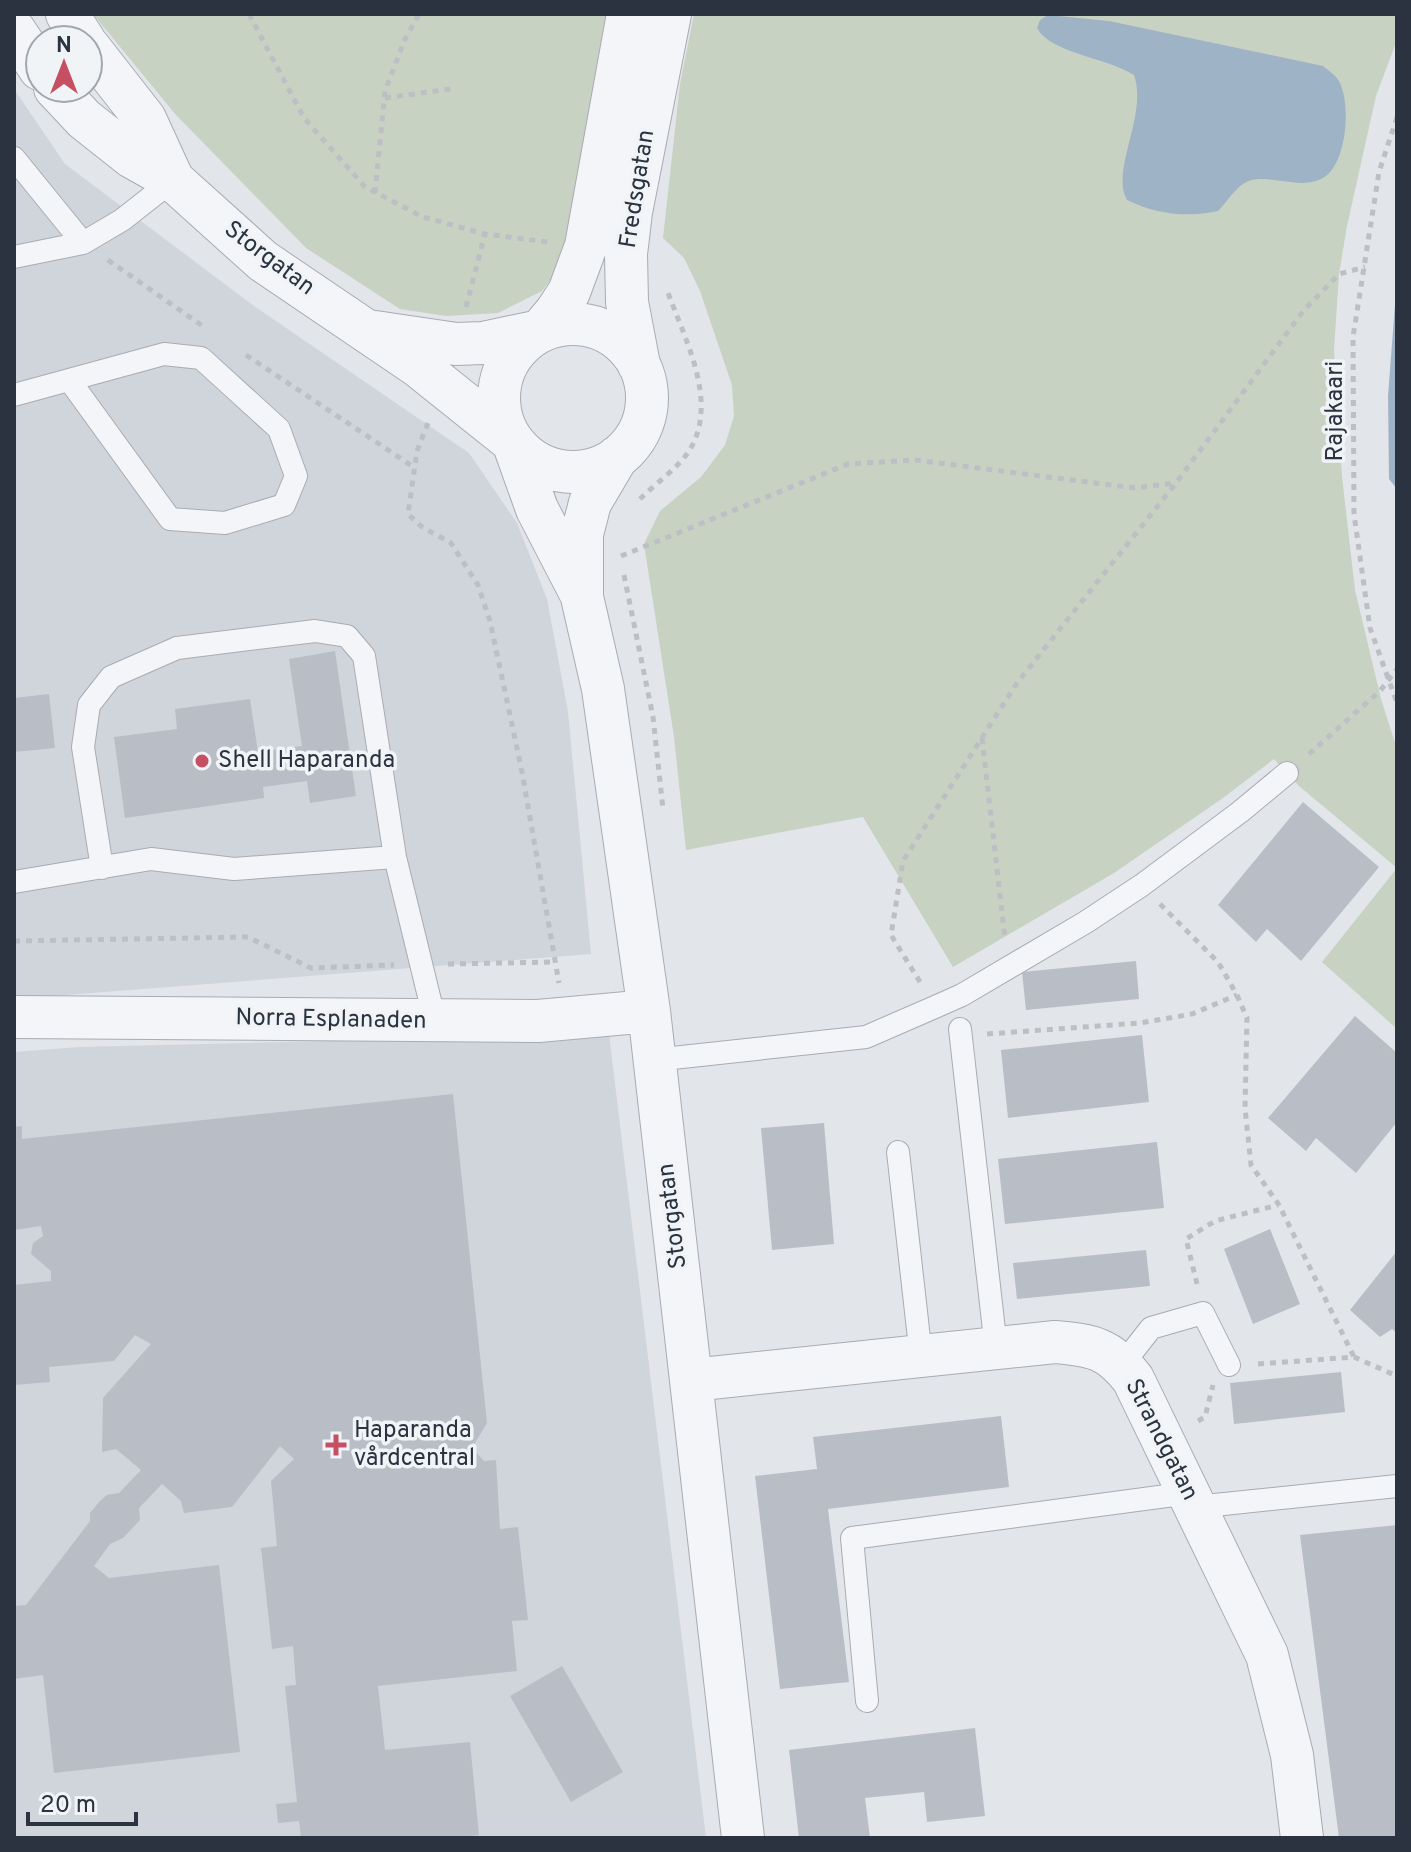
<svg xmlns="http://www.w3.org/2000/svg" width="1411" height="1852" font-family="Overpass,sans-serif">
<rect width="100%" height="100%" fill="#e2e5e9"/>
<path fill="#d0d4db" d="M 14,89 L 65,164 L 254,306 L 469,453 L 517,523 L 547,599 L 568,712 L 591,954 L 14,999 Z
M 609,1034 L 706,1838 L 14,1838 L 14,1052 L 80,1047 Z"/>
<path fill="#c8d2c3" d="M 93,14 L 608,14 L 569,254 L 542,291 L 498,313 L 446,316 L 400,309 L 306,248 L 176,115 Z
M 694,14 L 1397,14 L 1397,40 L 1376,96 L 1347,226 L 1339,274 L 1334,350 L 1342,477 L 1355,590 L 1381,699 L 1397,749 L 1397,1029 L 1322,962 L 1397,868 L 1299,786 L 1274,759 L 1223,798 L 1114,873 L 953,967 L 863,817 L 686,850 L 674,737 L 644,544 L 660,511 L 701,477 L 725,445 L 734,416 L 732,385 L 700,291 L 684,258 L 663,238 L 680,84 Z"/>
<path fill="#9fb3c6" d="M 1048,15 L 1109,21 L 1323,66 C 1329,71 1337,76 1340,83 C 1351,106 1347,167 1321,179 C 1297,191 1263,170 1243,184 C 1234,190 1226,203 1218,211 C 1187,218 1155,214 1127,200 C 1110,171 1148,115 1134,75 C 1108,58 1050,53 1037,28 L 1040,20 Z
M 1397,278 L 1397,489 L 1389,479 L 1388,396 Z"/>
<path fill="#b9bec6" d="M 335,651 L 356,796 L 310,803 L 307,781 L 263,787 L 264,798 L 125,818 L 114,737 L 177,729 L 175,709 L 250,699 L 258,752 L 302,746 L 289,659 Z
M 49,694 L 55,748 L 14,752 L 14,698 Z
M 1303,802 L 1379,867 L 1301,961 L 1267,929 L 1256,942 L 1218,905 Z
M 1136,961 L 1139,999 L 1026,1010 L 1022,972 Z
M 1355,1016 L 1397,1053 L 1397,1122 L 1356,1173 L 1316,1138 L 1306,1151 L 1268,1118 Z
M 1142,1035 L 1149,1102 L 1008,1118 L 1001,1050 Z
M 453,1094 L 487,1423 L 472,1448 L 484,1461 L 496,1460 L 500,1529 L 518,1527 L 528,1620 L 512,1621 L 517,1671 L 378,1686 L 385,1750 L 470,1742 L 479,1835 L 454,1838 L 301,1838 L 299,1821 L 278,1823 L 276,1804 L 297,1802 L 285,1686 L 296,1685 L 293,1646 L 272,1649 L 261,1548 L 277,1546 L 271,1481 L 294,1459 L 280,1446 L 232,1507 L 184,1513 L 181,1501 L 162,1484 L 139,1508 L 140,1520 L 123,1538 L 110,1544 L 94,1566 L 109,1578 L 219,1565 L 240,1752 L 54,1773 L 43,1675 L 14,1679 L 14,1606 L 26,1605 L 90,1521 L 90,1513 L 100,1501 L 107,1495 L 119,1493 L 141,1470 L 116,1449 L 102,1452 L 103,1398 L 151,1344 L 135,1335 L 114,1361 L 49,1367 L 50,1382 L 14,1385 L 14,1285 L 51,1281 L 51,1271 L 31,1254 L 33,1243 L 43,1236 L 41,1226 L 14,1230 L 14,1127 L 22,1126 L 22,1139 Z
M 824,1123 L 834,1244 L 772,1250 L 761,1128 Z
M 1157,1142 L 1164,1208 L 1005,1224 L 998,1159 Z
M 1270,1229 L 1300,1304 L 1253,1324 L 1224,1249 Z
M 1146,1250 L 1150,1286 L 1017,1299 L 1013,1263 Z
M 1397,1251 L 1397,1333 L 1392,1329 L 1380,1337 L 1350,1310 Z
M 1341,1372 L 1345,1412 L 1234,1424 L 1230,1383 Z
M 1001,1416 L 1009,1487 L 828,1509 L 849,1682 L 780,1689 L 755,1476 L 817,1469 L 813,1437 Z
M 1397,1525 L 1397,1838 L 1339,1838 L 1300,1535 Z
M 562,1666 L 623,1772 L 571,1802 L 510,1696 Z
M 975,1728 L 985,1816 L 927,1822 L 924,1792 L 865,1798 L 870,1838 L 799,1838 L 789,1750 Z"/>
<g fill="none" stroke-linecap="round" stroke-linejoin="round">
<g stroke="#a7acb3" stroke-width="24">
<path id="service" d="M 14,158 L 83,243
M 14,257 L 83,243 L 122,220 L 173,180
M 14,395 L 164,354 L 201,358 L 279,429 L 296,476 L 284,505 L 225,523 L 170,519 L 70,381
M 102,868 L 83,747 L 89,705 L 111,677 L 177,648 L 315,631 L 347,636 L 364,656 L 395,857 L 435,1021
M 14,882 L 151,859 L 234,869 L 395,857
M 960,1029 L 996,1348
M 654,1060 L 866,1037 L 935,1007 L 962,995 L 1086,922 L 1142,885 L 1240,812 L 1287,773
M 898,1152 L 921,1356
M 1122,1365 L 1151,1328 L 1203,1313 L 1229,1365
M 1195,1507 L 1397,1486
M 867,1701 L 852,1538 L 1189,1493"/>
</g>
<g stroke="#a7acb3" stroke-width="44">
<path id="minor" d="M 67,14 L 84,40
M 14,30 L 40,69
M 88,46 L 145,119 L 173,180
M 55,88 L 84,119 L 132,157 L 173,180 L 263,261 L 418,366 L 513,442 L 537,509 L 580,592
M499 398a74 74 0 1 1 148 0a74 74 0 1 1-148 0Z
M 375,332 L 456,344 L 483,343 L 540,331 L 556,312 L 569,292 L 586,246 L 628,14
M 639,365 L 627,302 L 626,254 L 631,212 L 670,14
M 617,457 L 590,503 L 582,534 L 582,597 L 603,689 L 649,1011 L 743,1838
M 14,1017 L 538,1021 L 649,1011
M 692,1380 L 1055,1342 C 1092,1345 1109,1348 1133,1379 L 1267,1655 L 1292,1755 L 1302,1838"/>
</g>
<path stroke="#bcbfc4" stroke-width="5" stroke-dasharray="6 6" stroke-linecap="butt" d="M 249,14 L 304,118 L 365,187 L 423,217 L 485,234 L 548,242
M 385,98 L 451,89
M 1397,117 L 1379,172 L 1353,337 L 1354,514 L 1370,628 L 1397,703
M 375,193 L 385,91 L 405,39 L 419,14
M 108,260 L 204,327
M 466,307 L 485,234
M 246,355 L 415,468
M 428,423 L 417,451 L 408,514 L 422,527 L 451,543 L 478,585 L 490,621 L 522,772 L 559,983
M 640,499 C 655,484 678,468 689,451 C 720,402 684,338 667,290
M 621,556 L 848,464 L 915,460 L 1135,488 L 1175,483
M 624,575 L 653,717 L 663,809
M 982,738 L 1005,939
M 1309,754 L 1380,691 L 1397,669
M 1160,904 L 1218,962 L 1237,995 L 1247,1018 L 1245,1108 L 1251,1165 L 1279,1205 L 1354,1357
M 14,941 L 248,937 L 311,968 L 394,965
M 448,964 L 555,962
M 920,982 L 891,935 L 903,861 L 1017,683 L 1176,483 L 1304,310 L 1339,274 L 1365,267
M 987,1034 L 1140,1023 L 1192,1014 L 1237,995
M 1197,1284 L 1186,1239 L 1215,1221 L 1278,1205
M 1258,1364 L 1354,1357 L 1397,1376
M 1198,1421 L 1205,1417 L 1213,1385"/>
<use href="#service" stroke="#f4f5f8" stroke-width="22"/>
<use href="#minor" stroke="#f4f5f8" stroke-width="42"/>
</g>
<g fill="#c55064" stroke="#f1f4f7" stroke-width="3">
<circle cx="202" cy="761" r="8"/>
<path d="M332 1433h8v8h8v8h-8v8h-8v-8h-8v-8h8z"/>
</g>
<g text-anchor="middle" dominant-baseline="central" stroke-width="7" stroke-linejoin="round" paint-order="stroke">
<g font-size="24" fill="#2b3340" stroke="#f1f4f7">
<text transform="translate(638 189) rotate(-81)">Fredsgatan</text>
<text transform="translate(269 259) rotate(37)">Storgatan</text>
<text transform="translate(1336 411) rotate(-90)">Rajakaari</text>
<text transform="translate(331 1020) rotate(1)">Norra Esplanaden</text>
<text transform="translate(673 1216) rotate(-97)">Storgatan</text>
<text transform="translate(1161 1440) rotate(63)">Strandgatan</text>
</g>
<g font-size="24" fill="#2b3340" stroke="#f1f4f7" text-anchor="start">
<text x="218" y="761">Shell Haparanda</text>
<text x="354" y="1431">Haparanda<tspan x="354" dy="28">vårdcentral</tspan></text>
</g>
</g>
<rect width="1411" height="1852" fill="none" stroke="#2b3340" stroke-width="32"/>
<g transform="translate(64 64)"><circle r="38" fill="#f1f4f7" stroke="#a2a7ae" stroke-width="2"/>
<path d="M0-6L14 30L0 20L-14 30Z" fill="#c55064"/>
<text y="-12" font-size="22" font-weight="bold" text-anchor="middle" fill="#2b3340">N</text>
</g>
<path d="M28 1812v12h108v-12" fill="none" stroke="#2b3340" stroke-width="4"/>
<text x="40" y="1812" font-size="24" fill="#2b3340" stroke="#f1f4f7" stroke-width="6" paint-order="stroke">20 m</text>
</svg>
